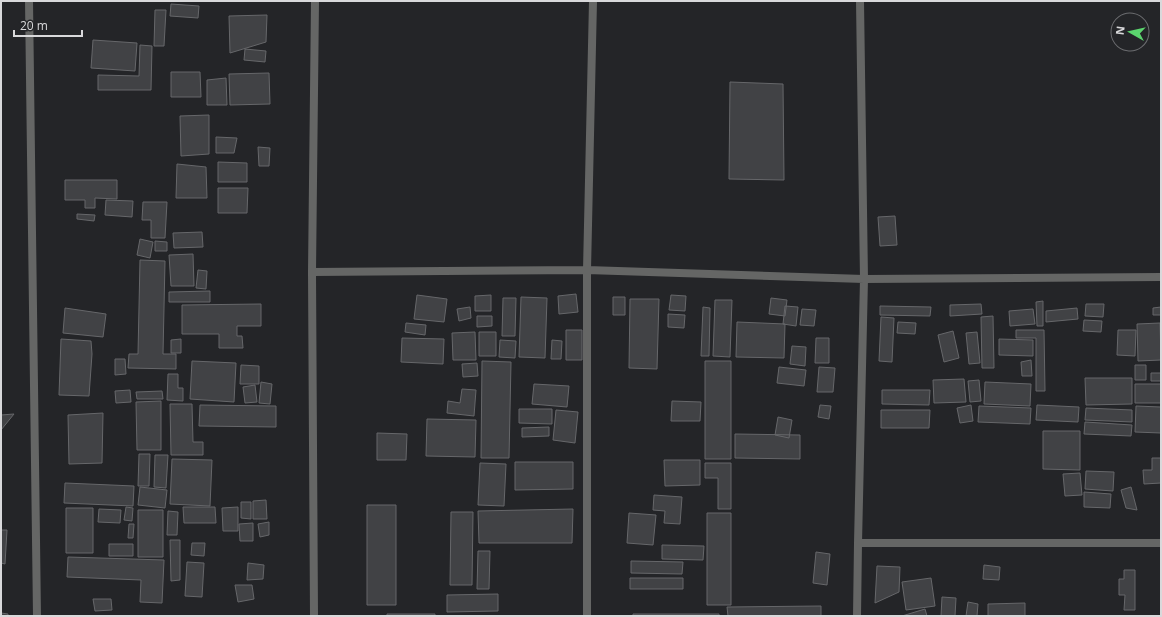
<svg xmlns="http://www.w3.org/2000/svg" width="1162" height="617" font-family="'Open Sans',sans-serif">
<rect width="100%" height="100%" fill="#242528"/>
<path fill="#414245" stroke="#66676a" d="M 171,4 L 199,6 L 198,18 L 170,16 Z
M 155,10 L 166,10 L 164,46 L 154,46 Z
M 267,15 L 266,42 L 230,53 L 229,16 Z
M 93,40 L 137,43 L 135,71 L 91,68 Z
M 140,45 L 152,46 L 151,90 L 98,90 L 98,75 L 139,76 Z
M 245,49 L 266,51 L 265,62 L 244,60 Z
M 171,72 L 200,72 L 201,97 L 171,97 Z
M 269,73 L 270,104 L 230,105 L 229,74 Z
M 226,78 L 227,105 L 207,105 L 207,80 Z
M 730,82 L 783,84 L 784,180 L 729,179 Z
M 209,115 L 209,154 L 181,156 L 180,116 Z
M 216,137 L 237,138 L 234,153 L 216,153 Z
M 258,147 L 270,148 L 269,166 L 259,166 Z
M 218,162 L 247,163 L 247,182 L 218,182 Z
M 177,164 L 206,167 L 207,198 L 176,198 Z
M 65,180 L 117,180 L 117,199 L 95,198 L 95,208 L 85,208 L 85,200 L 65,200 Z
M 218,188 L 248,188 L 247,213 L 218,213 Z
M 106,200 L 133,201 L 132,217 L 105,215 Z
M 143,202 L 167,202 L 165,238 L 151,238 L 151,220 L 142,220 Z
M 77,214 L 95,215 L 94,221 L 77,219 Z
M 895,216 L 897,245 L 880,246 L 878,217 Z
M 202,232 L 203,247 L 174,248 L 173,233 Z
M 140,239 L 153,242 L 150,258 L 137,255 Z
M 155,241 L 167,242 L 167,251 L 155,251 Z
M 193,254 L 194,286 L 171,286 L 169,255 Z
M 140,260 L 165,261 L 163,354 L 176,354 L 176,369 L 128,368 L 129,354 L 138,354 Z
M 198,270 L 207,271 L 206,289 L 196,288 Z
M 210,291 L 210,302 L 169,302 L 169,292 Z
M 576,294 L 578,312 L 559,314 L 558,296 Z
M 417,295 L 447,299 L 444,322 L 414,319 Z
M 491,295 L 491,311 L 475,311 L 475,296 Z
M 671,295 L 686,296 L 685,311 L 669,310 Z
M 521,297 L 547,298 L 545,358 L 519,357 Z
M 613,297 L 625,297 L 625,315 L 613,315 Z
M 503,298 L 516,298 L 515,336 L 502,336 Z
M 771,298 L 787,300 L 785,316 L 769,314 Z
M 630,299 L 659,299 L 657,369 L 629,368 Z
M 715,300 L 732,300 L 730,357 L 713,356 Z
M 1043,301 L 1043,326 L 1037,326 L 1036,302 Z
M 261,304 L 261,326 L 237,326 L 237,336 L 242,336 L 243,348 L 219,348 L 219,334 L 182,334 L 182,305 Z
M 981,304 L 982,314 L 950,316 L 950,305 Z
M 1086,304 L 1104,304 L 1103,317 L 1085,316 Z
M 785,306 L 798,307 L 796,326 L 783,324 Z
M 880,306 L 931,307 L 930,316 L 880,315 Z
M 470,307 L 471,318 L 459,321 L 457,309 Z
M 703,307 L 710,308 L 709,356 L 701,356 Z
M 1161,307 L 1161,315 L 1153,315 L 1153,308 Z
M 65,308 L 106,314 L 103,337 L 63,333 Z
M 1077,308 L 1078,319 L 1046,322 L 1046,311 Z
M 802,309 L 816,310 L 814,326 L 800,325 Z
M 1033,309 L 1035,324 L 1010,326 L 1009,311 Z
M 668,314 L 685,315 L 684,328 L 668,327 Z
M 477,316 L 492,316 L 492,326 L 477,327 Z
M 993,316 L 994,368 L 982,368 L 981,317 Z
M 881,317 L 894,318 L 892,362 L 879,361 Z
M 1084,320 L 1102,321 L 1101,332 L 1083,331 Z
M 737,322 L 785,324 L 784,358 L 736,357 Z
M 898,322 L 916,323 L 915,334 L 897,333 Z
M 406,323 L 426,325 L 425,335 L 405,332 Z
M 1160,323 L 1161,360 L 1138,361 L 1137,324 Z
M 566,330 L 582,330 L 582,360 L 566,360 Z
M 1016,330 L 1044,330 L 1045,391 L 1036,391 L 1036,338 L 1016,338 Z
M 1118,330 L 1136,330 L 1135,356 L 1117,355 Z
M 953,331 L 959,358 L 944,362 L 938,335 Z
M 475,332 L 476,360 L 453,360 L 452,333 Z
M 479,332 L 496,332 L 496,356 L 479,356 Z
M 977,332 L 980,363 L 969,364 L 966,333 Z
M 402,338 L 444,339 L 443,364 L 401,362 Z
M 816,338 L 829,338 L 829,363 L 815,363 Z
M 61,339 L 91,341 L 92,354 L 89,396 L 59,395 Z
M 181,339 L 181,353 L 171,353 L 171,340 Z
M 999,339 L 1033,340 L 1033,356 L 999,355 Z
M 500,340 L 516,341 L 515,358 L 499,357 Z
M 552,340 L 562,341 L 561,359 L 551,359 Z
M 792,346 L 806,347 L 805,366 L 790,364 Z
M 115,359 L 125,359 L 126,374 L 115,375 Z
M 1031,360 L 1032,376 L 1022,376 L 1021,362 Z
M 192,361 L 236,363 L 234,402 L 190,399 Z
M 482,361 L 511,362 L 509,458 L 481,458 Z
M 705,361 L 731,361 L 731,459 L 705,459 Z
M 477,363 L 478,376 L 463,377 L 462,364 Z
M 241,365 L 259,366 L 259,384 L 240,384 Z
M 1135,365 L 1146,365 L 1146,380 L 1135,380 Z
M 779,367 L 806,370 L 804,386 L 777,383 Z
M 819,367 L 835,368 L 833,392 L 817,392 Z
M 1151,373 L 1161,373 L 1161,381 L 1151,381 Z
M 168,374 L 178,374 L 178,388 L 183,388 L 183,401 L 167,400 Z
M 1085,378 L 1132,378 L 1132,404 L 1086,405 Z
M 964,379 L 966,402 L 934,403 L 933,380 Z
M 979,380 L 981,401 L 970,402 L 968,381 Z
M 261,382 L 272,384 L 270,404 L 259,403 Z
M 985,382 L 1031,384 L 1030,406 L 984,404 Z
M 534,384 L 569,386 L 567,407 L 532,404 Z
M 1135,384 L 1161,384 L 1161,403 L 1135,403 Z
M 255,385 L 257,402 L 245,403 L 243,387 Z
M 462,389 L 476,390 L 474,416 L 447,413 L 448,401 L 460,403 Z
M 130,390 L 131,402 L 116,403 L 115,391 Z
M 882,390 L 930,390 L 929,405 L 882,404 Z
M 162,391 L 163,399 L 137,399 L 136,392 Z
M 161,401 L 161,450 L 137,450 L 136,402 Z
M 672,401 L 701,402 L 700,421 L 671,421 Z
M 170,404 L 192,404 L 193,442 L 203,442 L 203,455 L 171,455 Z
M 200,405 L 276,406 L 276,427 L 199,426 Z
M 820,405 L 831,406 L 829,419 L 818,417 Z
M 971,405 L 973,421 L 960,423 L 957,408 Z
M 1037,405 L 1079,407 L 1078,422 L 1036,420 Z
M 979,406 L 1031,408 L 1030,424 L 978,422 Z
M 1136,406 L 1161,407 L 1161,433 L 1135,432 Z
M 1086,408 L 1132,410 L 1132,422 L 1085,420 Z
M 519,409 L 552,409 L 552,424 L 519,423 Z
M 556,410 L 578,412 L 575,443 L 553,440 Z
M 881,410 L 930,410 L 929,428 L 881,428 Z
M 103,413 L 102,463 L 69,464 L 68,415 Z
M 14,414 L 1,430 L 1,415 Z
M 778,417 L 792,420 L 789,438 L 775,435 Z
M 427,419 L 476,420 L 475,457 L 426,456 Z
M 1085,422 L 1132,425 L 1131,436 L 1084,434 Z
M 549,427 L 549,436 L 522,437 L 522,428 Z
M 1043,431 L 1080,431 L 1080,470 L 1043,469 Z
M 377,433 L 407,434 L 406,460 L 377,460 Z
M 735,434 L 800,435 L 800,459 L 735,458 Z
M 139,454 L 150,454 L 149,486 L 138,486 Z
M 155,455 L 168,455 L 166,488 L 154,487 Z
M 1152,458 L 1161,458 L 1161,483 L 1144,484 L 1143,470 L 1152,470 Z
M 172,459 L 212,460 L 210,506 L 170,504 Z
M 664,460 L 700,460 L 700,485 L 665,486 Z
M 515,462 L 573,462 L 573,489 L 515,490 Z
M 480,463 L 506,464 L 504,506 L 478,505 Z
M 705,463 L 731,463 L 731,509 L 718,509 L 718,478 L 705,478 Z
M 1086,471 L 1114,472 L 1113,491 L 1085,489 Z
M 1080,473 L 1082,495 L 1065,496 L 1063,474 Z
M 65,483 L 134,486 L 133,506 L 64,503 Z
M 140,487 L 167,490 L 165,508 L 138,505 Z
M 1131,487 L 1137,510 L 1126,508 L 1121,490 Z
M 1084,492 L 1111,494 L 1110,508 L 1084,507 Z
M 654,495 L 682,497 L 680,524 L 664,523 L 665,511 L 653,510 Z
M 266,500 L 267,519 L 253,519 L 253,501 Z
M 241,502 L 251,502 L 251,519 L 241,518 Z
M 367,505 L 396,505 L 396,605 L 367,605 Z
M 126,507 L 133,508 L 132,521 L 124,520 Z
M 183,507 L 215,507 L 216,523 L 184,523 Z
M 238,507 L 238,531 L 223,531 L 222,508 Z
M 66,508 L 93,508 L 93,553 L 66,553 Z
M 99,509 L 121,510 L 120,523 L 98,522 Z
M 573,509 L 572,543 L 479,543 L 478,511 Z
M 138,510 L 163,510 L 163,557 L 138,557 Z
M 168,511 L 178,512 L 177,535 L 167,535 Z
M 451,512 L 473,512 L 472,585 L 450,585 Z
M 629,513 L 656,515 L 653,545 L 627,543 Z
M 707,513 L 731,513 L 731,605 L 707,605 Z
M 269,522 L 269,535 L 260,537 L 258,524 Z
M 253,523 L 253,541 L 240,541 L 239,524 Z
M 129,524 L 134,524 L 133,538 L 128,538 Z
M 1,530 L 7,530 L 5,564 L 1,563 Z
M 170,540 L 180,540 L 180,580 L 171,581 Z
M 192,543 L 205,543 L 204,556 L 191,555 Z
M 109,544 L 133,544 L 133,556 L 109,556 Z
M 662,545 L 704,546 L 703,560 L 662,559 Z
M 478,551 L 490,551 L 489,589 L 477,589 Z
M 816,552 L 830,554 L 827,585 L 813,583 Z
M 68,557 L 164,560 L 162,603 L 140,602 L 141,580 L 67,577 Z
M 631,561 L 683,562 L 682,574 L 631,573 Z
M 187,562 L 204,563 L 202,597 L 185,596 Z
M 248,563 L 264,565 L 263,579 L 247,580 Z
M 984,565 L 1000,567 L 999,580 L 983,579 Z
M 877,566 L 900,567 L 899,592 L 875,603 Z
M 1124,570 L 1135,570 L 1135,610 L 1124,610 L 1125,595 L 1119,595 L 1119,579 L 1124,579 Z
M 630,578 L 683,578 L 683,589 L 630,589 Z
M 931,578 L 935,606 L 906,610 L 902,582 Z
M 235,585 L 252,585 L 254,599 L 238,602 Z
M 498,594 L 498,611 L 447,612 L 447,595 Z
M 942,597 L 956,598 L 955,616 L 941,616 Z
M 93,599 L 111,599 L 112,610 L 95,611 Z
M 968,602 L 978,604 L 977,616 L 966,616 Z
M 1025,603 L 1025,616 L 988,616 L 988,604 Z
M 821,606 L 821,616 L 728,616 L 727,607 Z
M 925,609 L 927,616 L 902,616 Z
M 1,613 L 8,614 L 8,616 L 1,616 Z
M 387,614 L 435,614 L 435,616 L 387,616 Z
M 633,614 L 719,614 L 719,616 L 633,616 Z"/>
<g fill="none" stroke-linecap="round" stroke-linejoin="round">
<path stroke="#656665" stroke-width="8" d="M 29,1 L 37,616
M 312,272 L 587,270 L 864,279 L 1161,277
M 858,543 L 1161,543
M 314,616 L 312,272 L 315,1
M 587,616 L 587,270 L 593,1
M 857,616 L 858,543 L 864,279 L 860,1"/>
</g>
<rect width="1162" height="617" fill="none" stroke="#d9d9db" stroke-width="4"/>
<g transform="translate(1130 32) rotate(278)"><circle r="19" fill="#242528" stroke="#6c6d70"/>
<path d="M0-3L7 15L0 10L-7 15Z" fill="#5bd56e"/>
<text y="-6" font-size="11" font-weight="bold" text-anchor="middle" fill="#d9d9db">N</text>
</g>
<path d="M14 30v6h68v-6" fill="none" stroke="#d9d9db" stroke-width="2"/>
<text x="20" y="30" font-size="12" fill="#d9d9db" stroke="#242528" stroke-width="3" paint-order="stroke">20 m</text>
</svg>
